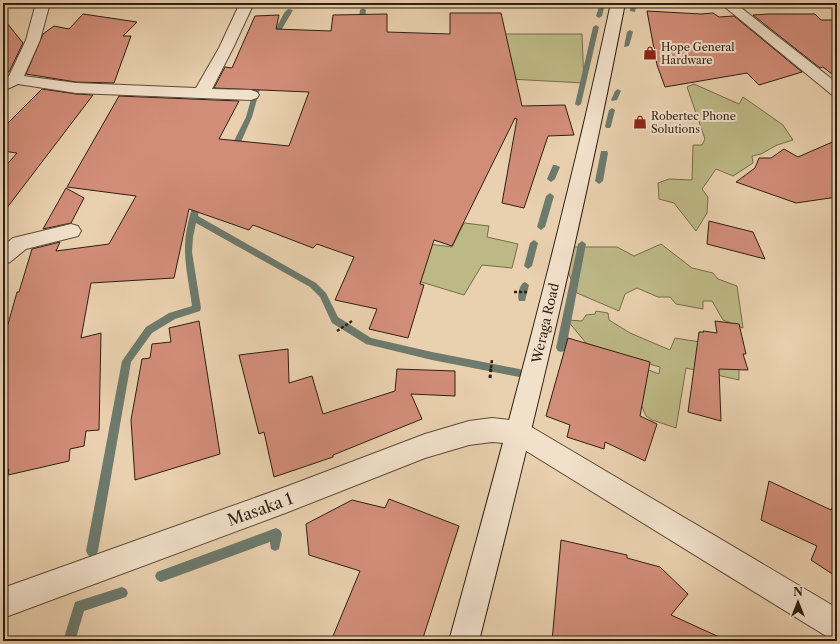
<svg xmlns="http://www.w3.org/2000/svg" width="840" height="644" font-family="'Libre Caslon Text',serif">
<rect width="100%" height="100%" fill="#e9d0ae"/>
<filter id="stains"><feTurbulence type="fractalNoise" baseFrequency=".005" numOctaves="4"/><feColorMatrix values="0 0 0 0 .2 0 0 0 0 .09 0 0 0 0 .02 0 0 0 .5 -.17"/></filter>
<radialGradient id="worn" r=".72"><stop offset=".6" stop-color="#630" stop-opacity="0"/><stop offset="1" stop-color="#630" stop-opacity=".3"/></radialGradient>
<path fill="#bdb986" stroke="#766c4c" d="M 490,34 L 582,34 L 584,83 L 490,78 Z
M 694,84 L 739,104 L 743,97 L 783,125 L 793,140 L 777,145 L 761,154 L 752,156 L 753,163 L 733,176 L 716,169 L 702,189 L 708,197 L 707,213 L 696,231 L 674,203 L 659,199 L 658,183 L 669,179 L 692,180 L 693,145 L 702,145 L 705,139 L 687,87 Z
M 464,223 L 489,226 L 487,237 L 518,244 L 512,268 L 482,265 L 464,295 L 395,274 L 429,244 L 452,247 Z
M 661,244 L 692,268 L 713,273 L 718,279 L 737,286 L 743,328 L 723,320 L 712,301 L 703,301 L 703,309 L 676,304 L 670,297 L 658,297 L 637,288 L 625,294 L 619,311 L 577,293 L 566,267 L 569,247 L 617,247 L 634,256 Z
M 596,311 L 608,313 L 609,320 L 630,333 L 670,350 L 675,338 L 700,342 L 739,369 L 739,380 L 686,368 L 676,428 L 652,420 L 646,416 L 632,383 L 643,368 L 659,374 L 660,367 L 621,356 L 586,343 L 567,320 L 582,321 L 586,315 L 595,314 Z"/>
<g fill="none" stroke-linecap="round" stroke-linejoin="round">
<path fill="#6d7a6d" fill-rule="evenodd" d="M 631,3 L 637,3 L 635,12 L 630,11 Z
M 599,7 L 604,8 L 602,16 L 599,18 L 596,16 Z
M 363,8 L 366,10 L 364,26 L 361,28 L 358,26 L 360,10 Z
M 288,9 L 293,10 L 275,41 L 271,41 L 270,40 L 284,13 Z
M 596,25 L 599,27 L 581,104 L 578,106 L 575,104 L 593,27 Z
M 630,30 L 633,32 L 629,46 L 624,47 L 627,32 Z
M 260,76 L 263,78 L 252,117 L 237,151 L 233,153 L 230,153 L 229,151 L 246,117 L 257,78 Z
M 618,89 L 621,91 L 617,100 L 612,101 L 611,100 L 615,91 Z
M 612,108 L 615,110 L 611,126 L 610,128 L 606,128 L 605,126 L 609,110 Z
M 601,151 L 607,151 L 608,153 L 603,181 L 599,184 L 595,181 Z
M 553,165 L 556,165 L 560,167 L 555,179 L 551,182 L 547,179 Z
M 550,193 L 554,196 L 545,227 L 541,230 L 537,227 L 546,196 Z
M 199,198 L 203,201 L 200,206 L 198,216 L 316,283 L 326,293 L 338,317 L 371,338 L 432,352 L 519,369 L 522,370 L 524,373 L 522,376 L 519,377 L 432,360 L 366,344 L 332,323 L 320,297 L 310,287 L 196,223 L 193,237 L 192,252 L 201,308 L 200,311 L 175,319 L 152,333 L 131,362 L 98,551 L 96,555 L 92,557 L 88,555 L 86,551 L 122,361 L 146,327 L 169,313 L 192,306 C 188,275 181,253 188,223 C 190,214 192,207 196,199 Z
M 534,240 L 538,243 L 532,266 L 528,269 L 524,266 L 530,243 Z
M 582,241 L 586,244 L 566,348 L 564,351 L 561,352 L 558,351 L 556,348 L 578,244 Z
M 525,282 L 529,285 L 525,301 L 519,301 C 517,296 519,284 525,282 Z
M 276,528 L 280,530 L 282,534 L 279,549 L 275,551 L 271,549 L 270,542 L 161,582 L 157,580 L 155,576 L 157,572 Z
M 122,587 L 126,589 L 128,593 L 126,597 L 84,611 L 75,641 L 63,641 L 75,602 Z"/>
</g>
<path fill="#d28d79" stroke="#2f1f12" d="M 647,11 L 701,14 L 713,13 L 719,17 L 734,16 L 802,72 L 759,85 L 747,73 L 665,87 L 657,65 Z
M 450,13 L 501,13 L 522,106 L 565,105 L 574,135 L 548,136 L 524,208 L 502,203 L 517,119 L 515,118 L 452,246 L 434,240 L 420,284 L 424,285 L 408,338 L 369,329 L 377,309 L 335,300 L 354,257 L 317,244 L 313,248 L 253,225 L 249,230 L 189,209 L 174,278 L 91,283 L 81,338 L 101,333 L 99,430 L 86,431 L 84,446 L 70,449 L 69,461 L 8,475 L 9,469 L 3,470 L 3,342 L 17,292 L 19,292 L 32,249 L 60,242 L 56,251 L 109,244 L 136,196 L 67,187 L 119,96 L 239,101 L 219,139 L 289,146 L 309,92 L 214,88 L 225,67 L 232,68 L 255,16 L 279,15 L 276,29 L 331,31 L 333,15 L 387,14 L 387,32 L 450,34 Z
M 83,14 L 137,22 L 123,36 L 131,36 L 114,83 L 76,82 L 26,74 L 43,34 L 54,26 L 69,29 Z
M 769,14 L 815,14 L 821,20 L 837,20 L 837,78 L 823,67 L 820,68 L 753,15 Z
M 3,18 L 23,43 L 9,72 L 3,72 Z
M 42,89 L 76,94 L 93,95 L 3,213 L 3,169 L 17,153 L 3,151 L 3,128 Z
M 837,140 L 837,197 L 796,203 L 736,182 L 755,168 L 759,158 L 771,158 L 784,149 L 798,157 Z
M 66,188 L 84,198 L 71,223 L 43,229 Z
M 709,221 L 753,232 L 765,259 L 707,244 Z
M 199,321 L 220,454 L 135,480 L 131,420 L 142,359 L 150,358 L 152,344 L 171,342 L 169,328 Z
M 715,321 L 739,324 L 746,354 L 743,354 L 748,370 L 719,369 L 721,421 L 688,412 L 699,332 L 704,332 L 703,331 L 717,333 Z
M 568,338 L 650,362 L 640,416 L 657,424 L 645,461 L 605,442 L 604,449 L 567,437 L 570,425 L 546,416 Z
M 288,349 L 289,383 L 312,376 L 323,414 L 395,391 L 397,369 L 455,371 L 455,396 L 411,394 L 422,419 L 333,455 L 333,457 L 274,477 L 264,432 L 259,434 L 239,355 Z
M 769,481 L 831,510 L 837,499 L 837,577 L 811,560 L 817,546 L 761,520 Z
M 389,499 L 459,526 L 422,641 L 331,641 L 360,571 L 309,555 L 306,524 L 352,500 L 385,508 Z
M 561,540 L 627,555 L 627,558 L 660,567 L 688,594 L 671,615 L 728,641 L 552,641 Z"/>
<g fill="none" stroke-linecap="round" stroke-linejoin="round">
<g stroke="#5e4b39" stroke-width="2">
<path id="street" d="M 36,3 L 50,3 L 40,40 L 24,76 L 76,83 L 196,88 L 219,48 L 240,3 L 254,3 L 233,48 L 212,89 L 251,90 L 257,92 L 259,95 L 257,98 L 251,100 L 76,93 L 18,84 L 3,91 L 3,80 L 9,76 L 26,40 Z
M 720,3 L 735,3 L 837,83 L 837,96 L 831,94 Z
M 71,224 L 78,226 L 81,231 L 78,236 L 26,249 L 10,262 L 3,265 L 3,246 L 13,238 Z
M 492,418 L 519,421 L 528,425 L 837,608 L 837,640 L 826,636 L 515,444 L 492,442 L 469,445 L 425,458 L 288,512 L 3,618 L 3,588 L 288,486 L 425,434 L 469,421 Z"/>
</g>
<g stroke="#2f1f12" stroke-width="2">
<path id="secondary" d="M 611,3 L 625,3 C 584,217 532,430 479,641 L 449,641 C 507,430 565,217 611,3 Z"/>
</g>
<path stroke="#2f1f12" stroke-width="2.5" stroke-dasharray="3 2" stroke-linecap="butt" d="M 514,292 L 527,292
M 337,331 L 352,321
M 491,368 L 492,359"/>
<path stroke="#2f1f12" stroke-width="3" stroke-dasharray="3.5 2.5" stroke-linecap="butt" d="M 490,378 L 491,367"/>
<use href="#street" fill="#f1e0ca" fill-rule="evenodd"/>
<use href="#secondary" fill="#f1e0ca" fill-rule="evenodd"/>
</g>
<defs>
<g id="shop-bare" transform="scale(1.08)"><path d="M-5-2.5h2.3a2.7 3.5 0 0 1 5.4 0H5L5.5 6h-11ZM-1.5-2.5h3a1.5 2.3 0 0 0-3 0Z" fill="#8f2418" stroke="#f1e0ca" stroke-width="2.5" paint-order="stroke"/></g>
</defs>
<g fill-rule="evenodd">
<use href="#shop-bare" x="650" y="53"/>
<use href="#shop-bare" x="640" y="122"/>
</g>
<g text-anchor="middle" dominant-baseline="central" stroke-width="4" stroke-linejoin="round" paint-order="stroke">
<g font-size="11" fill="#2f1f12" stroke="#f1e0ca" text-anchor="start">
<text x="661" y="47">Hope General<tspan x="661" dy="13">Hardware</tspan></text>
<text x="651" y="116">Robertec Phone<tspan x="651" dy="13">Solutions</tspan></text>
</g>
<g font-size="13" fill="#2f1f12" stroke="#f1e0ca">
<text transform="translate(545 323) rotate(-77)">Weraga Road</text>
</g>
<g font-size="16" fill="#2f1f12" stroke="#f1e0ca">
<text transform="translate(260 509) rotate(-20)">Masaka 1</text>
</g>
</g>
<rect width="840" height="644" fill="none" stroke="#e9d0ae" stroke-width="16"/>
<rect x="4" y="4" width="832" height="636" fill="none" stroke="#2f1f12" stroke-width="2"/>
<rect x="8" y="8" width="824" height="628" fill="none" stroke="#2f1f12"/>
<g transform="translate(798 602)" stroke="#f1e0ca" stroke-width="3" paint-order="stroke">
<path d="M0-3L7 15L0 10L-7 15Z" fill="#2f1f12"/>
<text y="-6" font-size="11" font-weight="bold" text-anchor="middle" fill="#2f1f12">N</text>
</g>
<rect width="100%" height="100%" filter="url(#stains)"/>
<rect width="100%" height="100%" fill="url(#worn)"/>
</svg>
